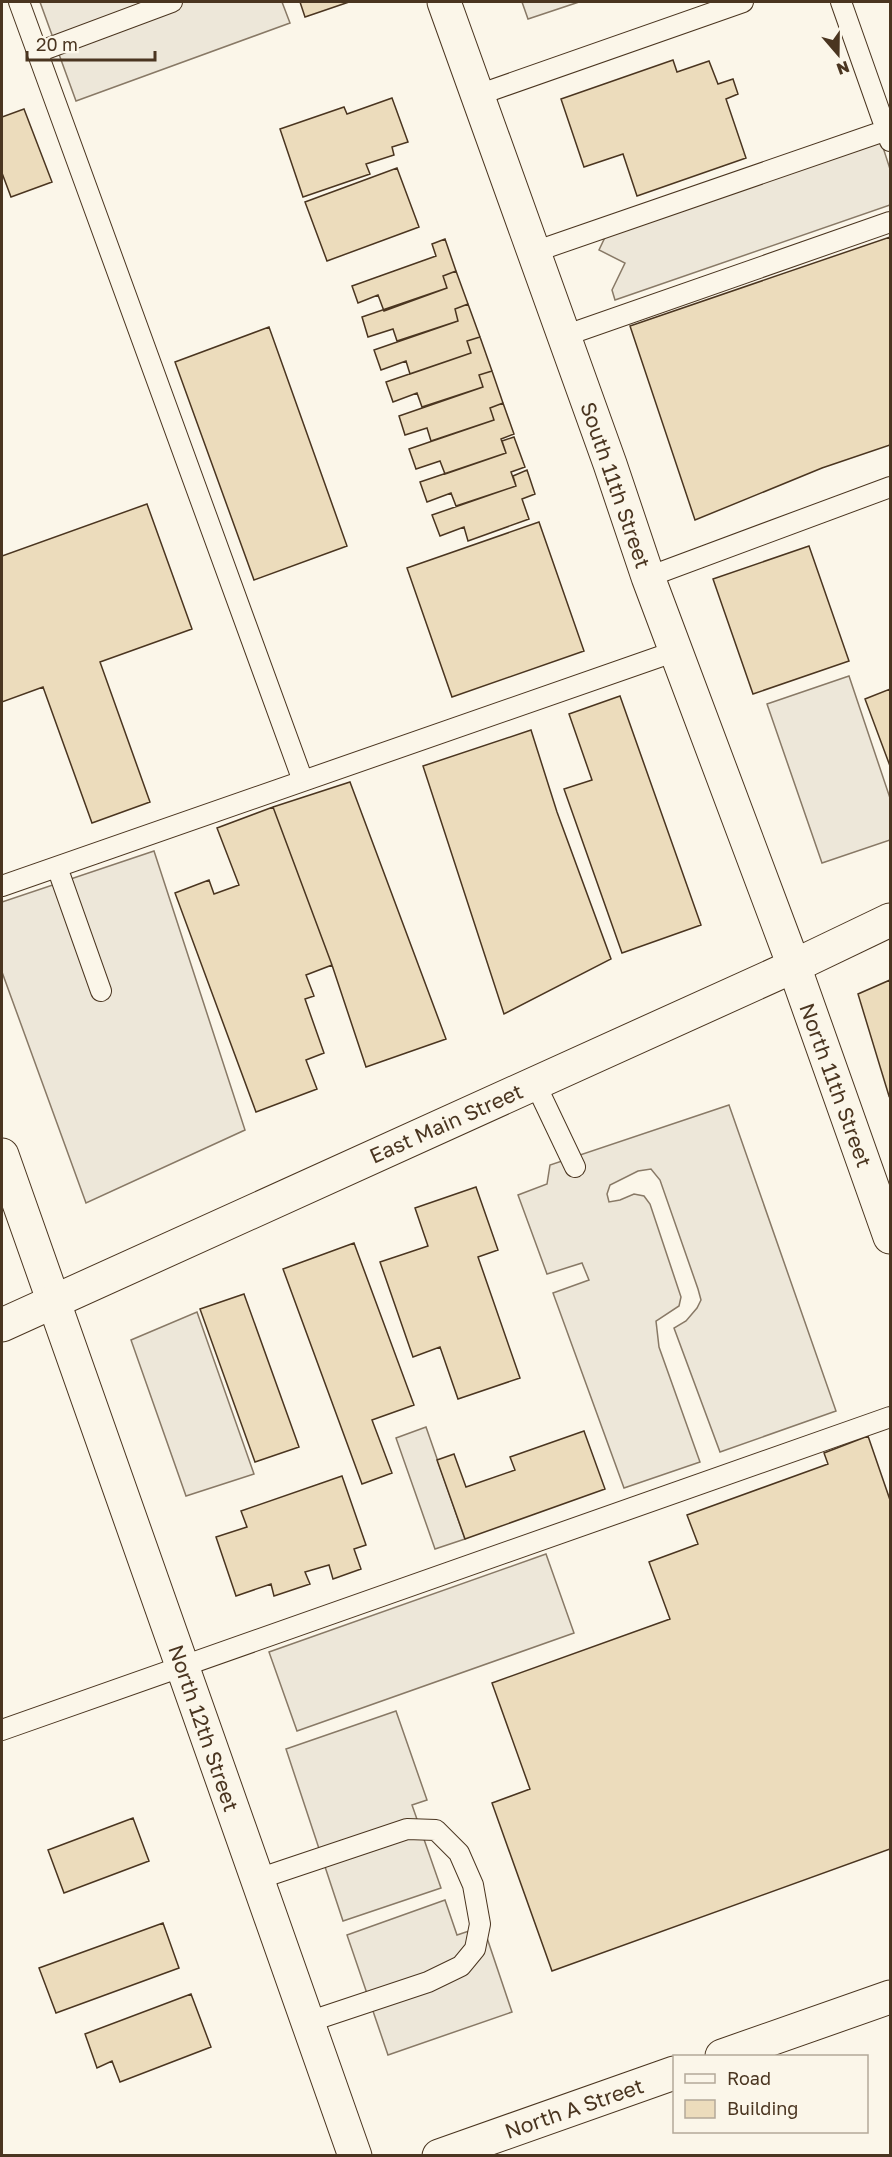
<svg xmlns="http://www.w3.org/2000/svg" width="892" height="2157" font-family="'Golos Text',sans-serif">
<rect width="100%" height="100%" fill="#fbf6e9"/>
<path fill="#ede7d9" stroke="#887966" stroke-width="1.5" d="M 40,2 L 282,2 L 290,23 L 76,101 Z
M 522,2 L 579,2 L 528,19 Z
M 880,138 L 890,169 L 890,205 L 615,300 L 612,290 L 625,263 L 599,250 L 608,231 Z
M 849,676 L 890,798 L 890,840 L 822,863 L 767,704 Z
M 154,851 L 245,1130 L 86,1203 L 2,972 L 2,902 Z
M 729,1105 L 836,1411 L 720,1452 L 674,1328 L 686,1321 L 697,1308 L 701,1300 L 698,1289 L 660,1180 L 651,1169 L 638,1171 L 610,1185 L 607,1194 L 609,1202 L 620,1200 L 634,1194 L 644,1196 L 650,1204 L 681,1297 L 679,1306 L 656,1321 L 659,1347 L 700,1462 L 624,1488 L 553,1293 L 589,1280 L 582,1263 L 547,1274 L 518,1195 L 547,1184 L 550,1165 Z
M 197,1312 L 254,1474 L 186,1496 L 131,1340 Z
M 426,1427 L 465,1539 L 435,1549 L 396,1438 Z
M 546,1554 L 574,1633 L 297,1731 L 269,1652 Z
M 396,1711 L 427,1800 L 412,1805 L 441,1888 L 343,1921 L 286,1749 Z
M 445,1900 L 457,1935 L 469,1931 L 486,1935 L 512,2012 L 388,2055 L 347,1935 Z"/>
<path fill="#ecdcbc" stroke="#4a3520" stroke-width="1.5" d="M 300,2 L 349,2 L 305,17 Z
M 673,60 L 677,72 L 709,61 L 718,84 L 733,79 L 738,94 L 726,99 L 746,158 L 637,196 L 623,154 L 584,167 L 561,99 Z
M 392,98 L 408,142 L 392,147 L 394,155 L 366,164 L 370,174 L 303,197 L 280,129 L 344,107 L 347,114 Z
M 24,109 L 52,182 L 11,197 L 2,173 L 2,117 Z
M 397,168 L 419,227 L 327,261 L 305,202 Z
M 890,237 L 890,445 L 822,468 L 695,520 L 630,326 Z
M 445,239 L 456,271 L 443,276 L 447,288 L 384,311 L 378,295 L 358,303 L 352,286 L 436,256 L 432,244 Z
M 456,271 L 468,304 L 455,309 L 458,321 L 397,341 L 393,329 L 368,337 L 362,317 L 447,288 L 443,276 Z
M 468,304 L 480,337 L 467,341 L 471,353 L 410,374 L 406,361 L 381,370 L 374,350 L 458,321 L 455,309 Z
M 269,327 L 347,546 L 254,580 L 175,362 Z
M 480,337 L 492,371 L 479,375 L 483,387 L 422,407 L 417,393 L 393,402 L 386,382 L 471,353 L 467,341 Z
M 492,371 L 503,403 L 490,408 L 494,420 L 431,441 L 427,428 L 405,435 L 399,416 L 483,387 L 479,375 Z
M 503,403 L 514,434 L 501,439 L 506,453 L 445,474 L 440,461 L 416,469 L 409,449 L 494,420 L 490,408 Z
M 514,437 L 525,467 L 511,472 L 516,486 L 456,506 L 451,493 L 427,502 L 420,482 L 506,453 L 502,441 Z
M 527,470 L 535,494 L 522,499 L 529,519 L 468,541 L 464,527 L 440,536 L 432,515 L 516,486 L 513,476 Z
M 147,504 L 192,629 L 100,662 L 150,802 L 92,823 L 43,687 L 2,702 L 2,556 Z
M 539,522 L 584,651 L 452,697 L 407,568 Z
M 809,546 L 849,661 L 753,694 L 713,579 Z
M 890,689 L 890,766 L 865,699 Z
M 620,696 L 701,925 L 622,953 L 564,789 L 592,780 L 569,714 Z
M 531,730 L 557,812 L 611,959 L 504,1014 L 423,766 Z
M 350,782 L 446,1039 L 366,1067 L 332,965 L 273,807 Z
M 273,807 L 332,965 L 306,975 L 314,996 L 305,999 L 324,1053 L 306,1060 L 317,1089 L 256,1112 L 175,893 L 209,880 L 214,894 L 239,885 L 217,828 Z
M 890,980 L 890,1095 L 889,1096 L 858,994 Z
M 476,1187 L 498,1250 L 478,1257 L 520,1378 L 458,1399 L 440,1347 L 413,1357 L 380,1262 L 428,1246 L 415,1208 Z
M 354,1243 L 414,1405 L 372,1420 L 392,1473 L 362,1484 L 283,1269 Z
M 244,1294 L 299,1447 L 255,1462 L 200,1309 Z
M 584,1431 L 605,1489 L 465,1539 L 437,1460 L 454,1454 L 466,1487 L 515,1470 L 510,1457 Z
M 868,1436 L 890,1500 L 890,1849 L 552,1971 L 492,1803 L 530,1789 L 492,1683 L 670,1619 L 649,1562 L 698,1544 L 687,1515 L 828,1464 L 824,1453 Z
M 342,1476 L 366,1545 L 354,1549 L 361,1569 L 333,1579 L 329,1565 L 305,1572 L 310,1584 L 274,1596 L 271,1584 L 236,1596 L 216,1537 L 247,1527 L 241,1511 Z
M 133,1818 L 149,1861 L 64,1893 L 48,1850 Z
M 163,1923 L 179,1968 L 56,2013 L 39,1968 Z
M 191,1994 L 211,2047 L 120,2082 L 112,2061 L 97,2068 L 85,2034 Z"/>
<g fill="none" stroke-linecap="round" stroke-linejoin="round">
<g stroke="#4a3520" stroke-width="22">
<path id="lane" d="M 19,2 L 303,781
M 841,2 L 890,141
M 38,52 L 172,2
M 478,95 L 743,2
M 534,252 L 887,130
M 564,336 L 890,222
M 648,577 L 890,487
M 57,867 L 101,991
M 2,886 L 676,651
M 535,1083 L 575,1167
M 2,1730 L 890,1417
M 258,1879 L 407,1829 L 436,1830 L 459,1853 L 473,1885 L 480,1924 L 475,1949 L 461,1966 L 428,1982 L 308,2022"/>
</g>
<g stroke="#4a3520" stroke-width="35">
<path id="street" d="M 794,966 L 890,1237
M 2,1155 L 355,2156"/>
</g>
<g stroke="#4a3520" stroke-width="35">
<path id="secondary" d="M 794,966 L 890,920"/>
</g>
<g stroke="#4a3520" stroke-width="35">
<path id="primary" d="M 2,1325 L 794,966 L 648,577 L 610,464 L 444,2
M 722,2056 L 890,1997
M 439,2156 L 674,2073"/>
</g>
<use href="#lane" stroke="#fbf6e9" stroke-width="20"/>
<use href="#street" stroke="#fbf6e9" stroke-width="33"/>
<use href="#secondary" stroke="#fbf6e9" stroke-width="33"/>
<use href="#primary" stroke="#fbf6e9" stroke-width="33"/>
</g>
<g text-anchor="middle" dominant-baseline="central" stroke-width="4.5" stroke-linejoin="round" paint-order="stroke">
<g font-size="21" fill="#4a3520" stroke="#fbf6e9">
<text transform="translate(616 485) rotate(71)">South 11th Street</text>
<text transform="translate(836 1085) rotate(70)">North 11th Street</text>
<text transform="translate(446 1123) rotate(-24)">East Main Street</text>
<text transform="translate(204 1728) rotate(71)">North 12th Street</text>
<text transform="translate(574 2108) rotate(-19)">North A Street</text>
</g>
</g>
<rect width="892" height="2157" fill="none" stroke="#4a3520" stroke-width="6"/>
<rect x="673" y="2055" width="195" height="78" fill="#fbf6e9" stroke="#b4a999" stroke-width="1.5"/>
<rect x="685" y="2074" width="30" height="9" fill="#fbf6e9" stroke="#b4a999" stroke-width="1.5"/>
<text x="727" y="2085" font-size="18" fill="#4a3520">Road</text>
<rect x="685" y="2100" width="30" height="18" fill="#ecdcbc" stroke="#b4a999" stroke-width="1.5"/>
<text x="727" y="2115" font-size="18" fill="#4a3520">Building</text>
<g transform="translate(838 54) rotate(160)" stroke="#fbf6e9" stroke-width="4.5" paint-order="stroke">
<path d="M0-4.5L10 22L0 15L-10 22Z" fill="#4a3520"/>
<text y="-9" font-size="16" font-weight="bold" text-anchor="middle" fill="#4a3520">N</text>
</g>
<path d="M27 51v9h128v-9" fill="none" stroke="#4a3520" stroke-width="3"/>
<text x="36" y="51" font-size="18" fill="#4a3520" stroke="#fbf6e9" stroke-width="4.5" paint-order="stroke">20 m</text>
</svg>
